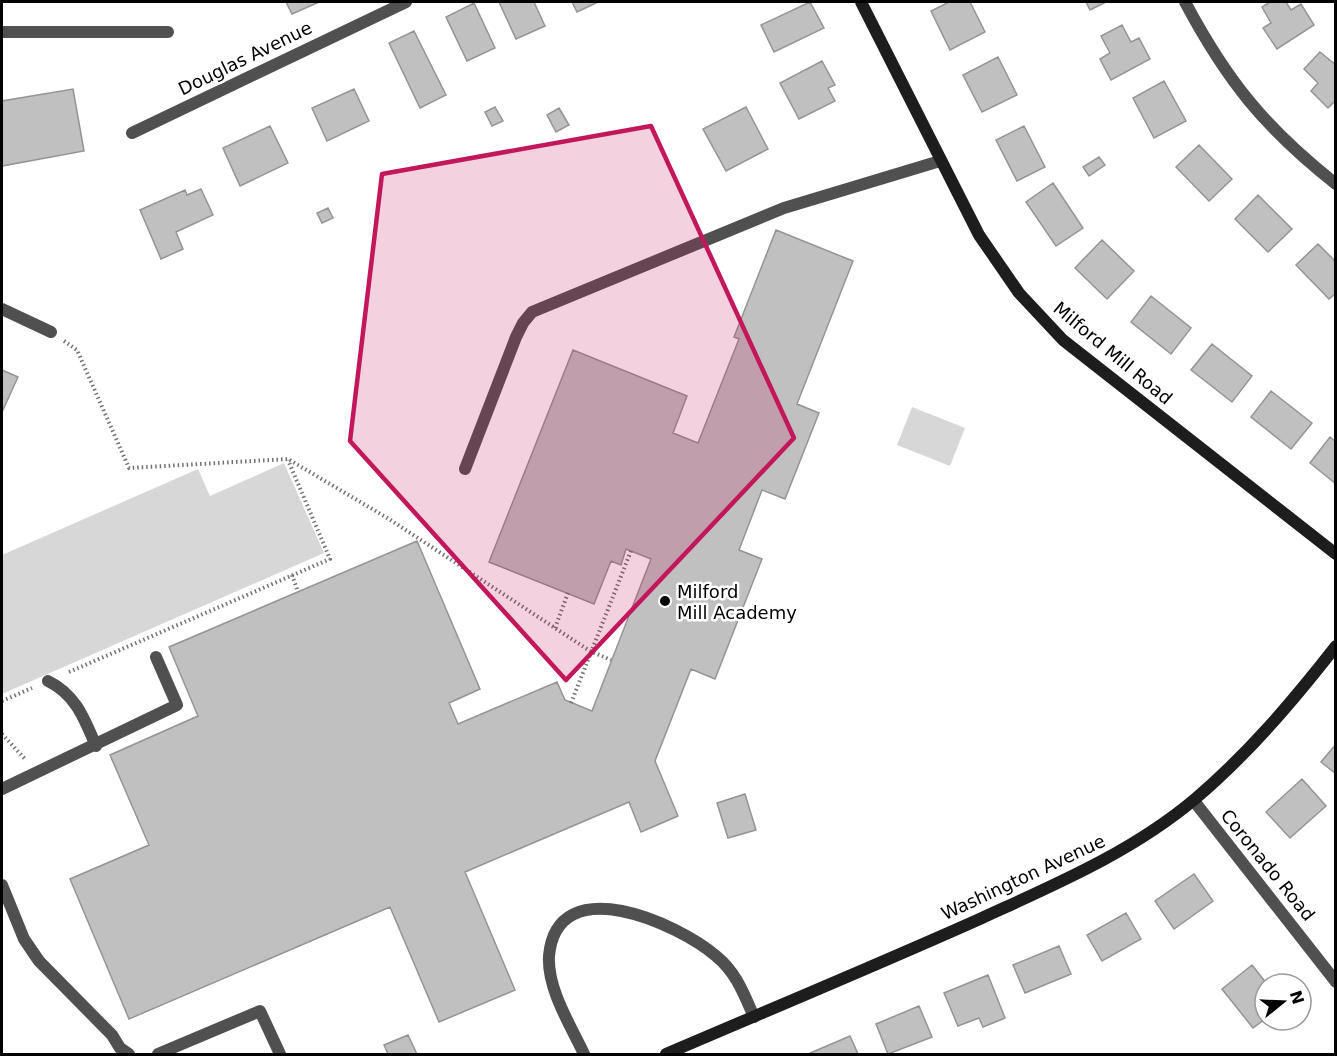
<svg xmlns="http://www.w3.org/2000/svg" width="1337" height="1056" font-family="'DejaVu Sans',sans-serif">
<rect width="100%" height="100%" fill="#fff"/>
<path fill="#d7d7d7" d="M 912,407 L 965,428 L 950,466 L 897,445 Z
M 284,463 L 324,553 L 2,694 L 2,555 L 198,469 L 210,496 Z"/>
<path fill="#c0c0c0" stroke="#949494" stroke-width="1.5" d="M 286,2 L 319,2 L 292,14 Z
M 499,2 L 534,2 L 545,26 L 516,39 Z
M 572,2 L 598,2 L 577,12 Z
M 810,2 L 824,28 L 774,52 L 761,25 Z
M 949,2 L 970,2 L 985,32 L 950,50 L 931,11 Z
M 1086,2 L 1106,2 L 1090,10 Z
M 1270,2 L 1286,2 L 1291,10 L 1301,4 L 1314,25 L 1277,49 L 1263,28 L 1271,23 L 1262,7 Z
M 474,3 L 495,48 L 467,61 L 446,17 Z
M 1122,25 L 1131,42 L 1139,38 L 1150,59 L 1111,80 L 1100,59 L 1110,53 L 1101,36 Z
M 414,31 L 446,95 L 420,108 L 389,43 Z
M 1320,52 L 1336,65 L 1336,100 L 1328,108 L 1311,91 L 1318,83 L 1304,69 Z
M 998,57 L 1017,95 L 982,112 L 963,75 Z
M 822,61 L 835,85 L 828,88 L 835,101 L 799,119 L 780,83 Z
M 1164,81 L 1186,121 L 1154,138 L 1133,98 Z
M 73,89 L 84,151 L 2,166 L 2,101 Z
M 354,89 L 369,121 L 327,141 L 312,108 Z
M 495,107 L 503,121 L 492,126 L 485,112 Z
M 746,107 L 768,149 L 726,171 L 703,129 Z
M 559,108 L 569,125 L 556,132 L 547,115 Z
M 270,126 L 288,163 L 240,186 L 223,148 Z
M 1024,126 L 1045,167 L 1017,181 L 996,140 Z
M 1199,145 L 1232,179 L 1209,201 L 1176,167 Z
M 1099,157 L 1105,165 L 1089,176 L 1083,167 Z
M 1053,183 L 1083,228 L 1056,246 L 1026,202 Z
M 201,189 L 213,215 L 176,232 L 183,249 L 161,259 L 140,210 L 185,190 L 187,195 Z
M 1258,195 L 1292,229 L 1268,252 L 1235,219 Z
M 328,208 L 333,218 L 322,223 L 317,213 Z
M 776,230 L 853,261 L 797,404 L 819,413 L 785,499 L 762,490 L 739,550 L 762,559 L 715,679 L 691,669 L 655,761 L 678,816 L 641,832 L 629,802 L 465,872 L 515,990 L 439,1022 L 390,907 L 129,1019 L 70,879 L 149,845 L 110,755 L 198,716 L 169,647 L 417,541 L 480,689 L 449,703 L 458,724 L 557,682 L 565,700 L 592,711 L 651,559 L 626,549 L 621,565 L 611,561 L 594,604 L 489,562 L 573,350 L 687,396 L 673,433 L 698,443 L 739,339 L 734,337 Z
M 1102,240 L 1134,271 L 1107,299 L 1075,268 Z
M 1318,244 L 1336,262 L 1336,293 L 1329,299 L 1296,265 Z
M 1151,296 L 1191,328 L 1171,354 L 1131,322 Z
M 1212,344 L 1252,376 L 1232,402 L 1191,370 Z
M 2,370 L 18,377 L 3,410 L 2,409 Z
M 1271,391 L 1312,423 L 1291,449 L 1251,417 Z
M 1330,437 L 1336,442 L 1336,484 L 1310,463 Z
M 1336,744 L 1336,774 L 1321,762 Z
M 1302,779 L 1326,806 L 1290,838 L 1266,812 Z
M 745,794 L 756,830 L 728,838 L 717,803 Z
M 1194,874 L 1213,901 L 1174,929 L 1155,901 Z
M 1126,913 L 1141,939 L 1102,961 L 1087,935 Z
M 1059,946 L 1071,974 L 1025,993 L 1013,965 Z
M 1252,965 L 1267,984 L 1265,1019 L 1253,1028 L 1222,989 Z
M 988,975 L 1005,1018 L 983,1027 L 979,1018 L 958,1026 L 944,993 Z
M 919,1006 L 932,1037 L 888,1054 L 876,1024 Z
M 408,1035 L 417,1054 L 388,1054 L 384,1045 Z
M 850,1036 L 858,1054 L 808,1054 Z"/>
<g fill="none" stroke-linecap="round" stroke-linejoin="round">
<path stroke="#727272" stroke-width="4" stroke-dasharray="1.5 3" stroke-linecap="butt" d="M 64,341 L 77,350 L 129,468 L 288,459 L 389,519 L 590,651 L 611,660
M 292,575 L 298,592
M 555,628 L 568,593
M 69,672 L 330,559 L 288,460
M 2,701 L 32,688
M 571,703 L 631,551
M 2,734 L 25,759"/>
<path stroke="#505050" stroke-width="12" d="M 465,469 L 516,337 L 523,323 L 532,312 L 784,208 L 940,161
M 48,681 C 76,695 84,718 96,746
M 2,789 L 177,705 L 156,657
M 2,885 L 24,939 L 39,961 L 112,1035 L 120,1048 L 129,1054
M 158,1054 L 260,1011 L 280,1054
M 584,1054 C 571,1026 547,989 549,956 C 557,868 679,924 716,956 C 736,972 744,994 754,1017"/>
<path stroke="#505050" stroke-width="12" d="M 1185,2 C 1227,81 1265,128 1336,184
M 2,32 L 168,32
M 132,133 L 406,2
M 2,309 L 51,332
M 1194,801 L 1336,982"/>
<path stroke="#1d1d1d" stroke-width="12" d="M 861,2 L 979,235 L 1019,293 L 1063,340 L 1336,554
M 666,1054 C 771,1009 877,965 982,918 C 1056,884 1132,852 1195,799 C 1248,754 1293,701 1336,646"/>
</g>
<path fill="#c2185b" fill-opacity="0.2" stroke="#c2185b" stroke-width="4.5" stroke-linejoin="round" d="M 651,126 L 794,438 L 566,680 L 350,441 L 382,174 Z"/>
<circle fill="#000" stroke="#fff" stroke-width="2" cx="665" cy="601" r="6"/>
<g text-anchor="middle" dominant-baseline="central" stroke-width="5" stroke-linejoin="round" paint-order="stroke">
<g font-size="18" fill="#000" stroke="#fff">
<text transform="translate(245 58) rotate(-26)">Douglas Avenue</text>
<text transform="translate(1113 353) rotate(40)">Milford Mill Road</text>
<text transform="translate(1268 865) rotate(51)">Coronado Road</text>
<text transform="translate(1023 877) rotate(-25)">Washington Avenue</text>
</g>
<g font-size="18" fill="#000" stroke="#fff" text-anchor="start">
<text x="677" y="591">Milford<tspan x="677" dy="21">Mill Academy</tspan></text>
</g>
</g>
<rect width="1337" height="1056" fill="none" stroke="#000000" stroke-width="6"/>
<g transform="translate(1283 1002) rotate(72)"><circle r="28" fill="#ffffff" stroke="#999999" stroke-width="1.5"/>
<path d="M0-4.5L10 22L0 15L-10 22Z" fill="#000000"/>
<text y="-9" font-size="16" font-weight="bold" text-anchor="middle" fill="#000000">N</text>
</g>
</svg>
